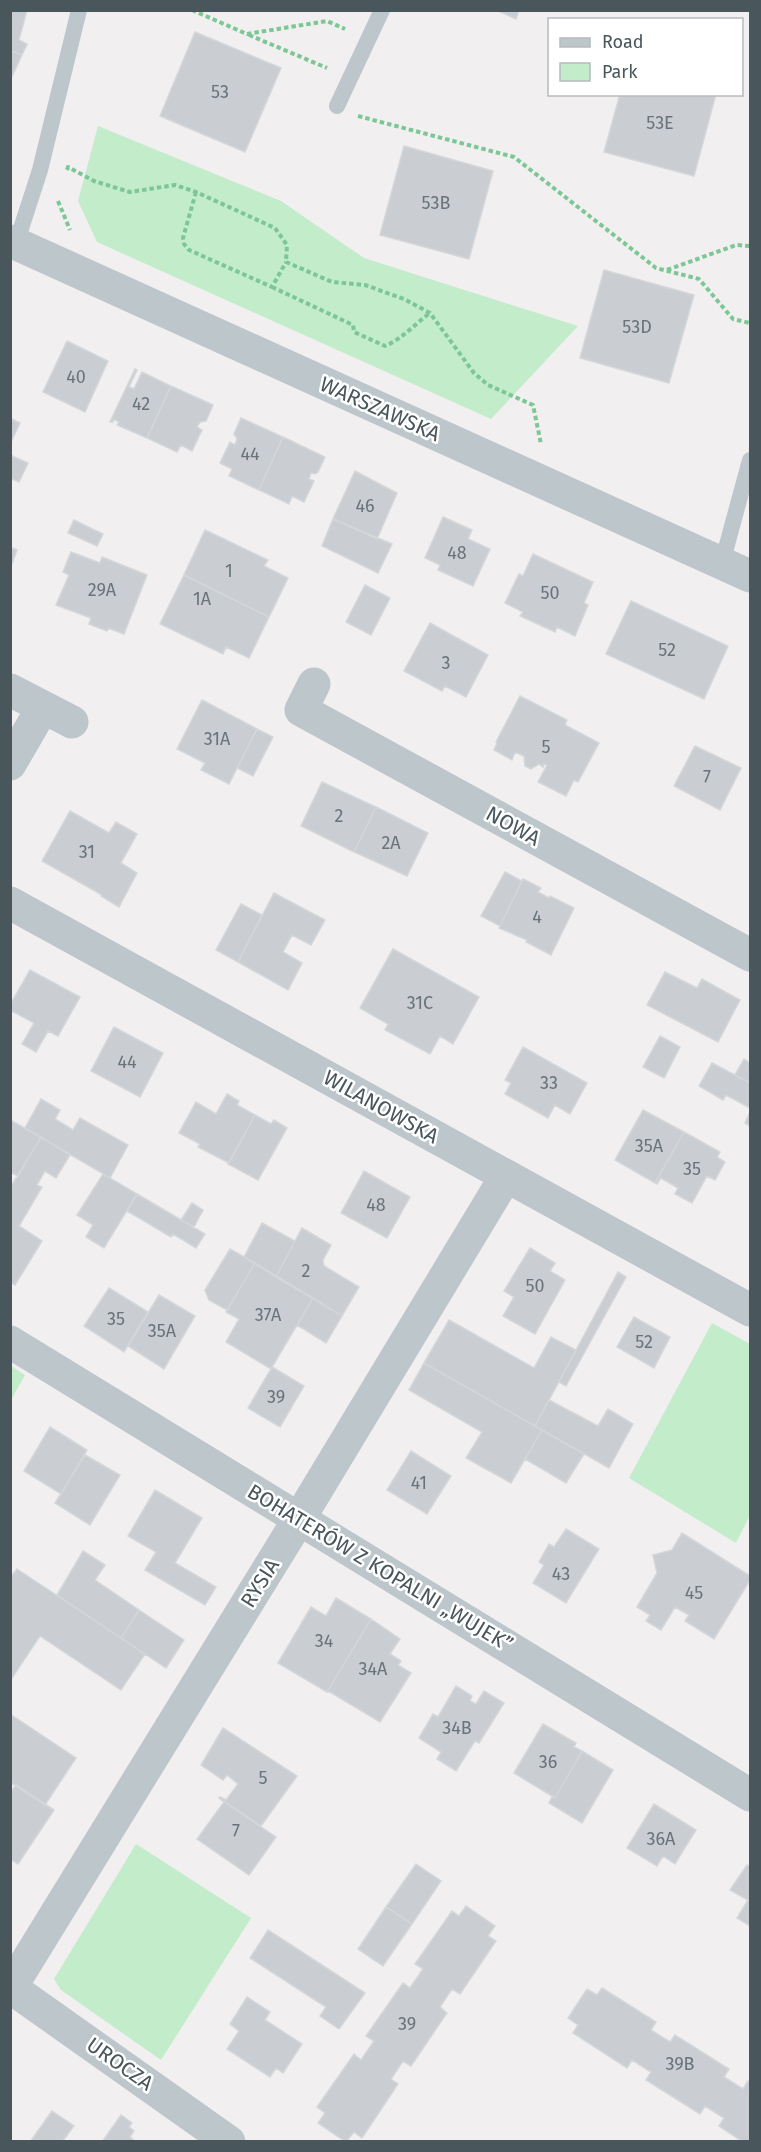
<svg xmlns="http://www.w3.org/2000/svg" width="761" height="2152" font-family="'Fira Sans',sans-serif">
<rect width="100%" height="100%" fill="#f2eff0"/>
<path fill="#c2ecca" d="M 98,126 L 281,201 L 364,258 L 578,326 L 491,419 L 97,242 L 78,201 Z
M 712,1323 L 750,1344 L 750,1515 L 736,1543 L 629,1478 Z
M 11,1366 L 25,1375 L 11,1400 Z
M 136,1844 L 251,1918 L 161,2060 L 61,1990 L 54,1979 Z"/>
<path fill="#cacdd1" stroke="#d4d7da" stroke-width="1.5" d="M 10,10 L 27,10 L 19,40 L 27,44 L 22,55 L 10,50 Z
M 496,10 L 519,10 L 516,19 Z
M 195,32 L 281,68 L 245,152 L 160,116 Z
M 10,50 L 22,55 L 10,81 Z
M 620,94 L 716,94 L 694,176 L 604,152 Z
M 404,146 L 493,171 L 469,259 L 380,235 Z
M 604,270 L 694,295 L 669,383 L 580,358 Z
M 67,341 L 108,361 L 85,412 L 43,392 Z
M 135,369 L 137,370 L 129,387 L 134,389 L 142,372 L 171,386 L 147,438 L 117,425 L 119,422 L 114,419 L 113,422 L 110,422 Z
M 171,386 L 213,405 L 206,421 L 200,422 L 197,427 L 202,430 L 192,451 L 181,445 L 177,452 L 147,438 Z
M 10,418 L 20,423 L 10,444 Z
M 241,418 L 283,437 L 259,490 L 229,476 L 232,469 L 220,463 L 230,442 L 235,445 L 237,439 L 234,434 Z
M 283,437 L 325,457 L 318,472 L 315,474 L 311,473 L 309,479 L 314,481 L 304,502 L 292,496 L 289,504 L 259,490 Z
M 10,455 L 28,463 L 19,482 L 10,478 Z
M 355,471 L 397,493 L 377,539 L 333,519 Z
M 443,517 L 472,530 L 468,539 L 490,549 L 473,586 L 438,570 L 440,565 L 425,558 Z
M 333,519 L 392,544 L 378,573 L 322,546 Z
M 74,520 L 103,534 L 97,546 L 68,533 Z
M 205,530 L 268,560 L 264,566 L 288,578 L 269,617 L 184,575 Z
M 10,547 L 17,550 L 10,569 Z
M 71,552 L 100,563 L 102,557 L 147,575 L 124,634 L 108,628 L 107,631 L 89,624 L 91,618 L 56,605 L 69,575 L 63,572 Z
M 533,554 L 593,582 L 584,603 L 588,605 L 575,636 L 557,627 L 555,632 L 520,616 L 523,612 L 505,603 L 519,574 L 523,576 Z
M 184,575 L 269,617 L 249,658 L 226,647 L 223,654 L 160,624 Z
M 365,585 L 390,598 L 371,635 L 346,622 Z
M 631,601 L 728,646 L 704,699 L 606,654 Z
M 430,623 L 488,655 L 466,697 L 445,686 L 442,691 L 404,671 Z
M 520,696 L 567,720 L 565,725 L 599,743 L 578,782 L 574,780 L 566,796 L 538,782 L 547,765 L 544,764 L 543,767 L 539,764 L 531,769 L 525,766 L 524,756 L 515,752 L 512,760 L 494,750 L 497,743 L 496,742 Z
M 202,700 L 257,729 L 229,784 L 201,770 L 205,763 L 177,749 Z
M 257,729 L 273,737 L 253,776 L 237,768 Z
M 695,746 L 741,768 L 720,810 L 674,786 Z
M 322,782 L 376,807 L 354,852 L 301,826 Z
M 376,807 L 428,833 L 407,876 L 354,852 Z
M 70,811 L 109,833 L 116,822 L 137,834 L 121,863 L 137,873 L 119,907 L 101,896 L 102,895 L 42,861 Z
M 505,872 L 522,881 L 500,926 L 481,916 Z
M 523,879 L 541,888 L 538,892 L 549,898 L 550,896 L 574,908 L 551,955 L 526,942 L 527,940 L 499,928 Z
M 274,893 L 325,920 L 311,945 L 292,935 L 283,952 L 302,963 L 288,990 L 238,962 Z
M 241,904 L 262,915 L 238,962 L 216,950 Z
M 393,949 L 479,997 L 453,1044 L 440,1036 L 430,1054 L 385,1030 L 388,1024 L 360,1008 Z
M 30,970 L 80,997 L 58,1036 L 48,1031 L 36,1052 L 22,1044 L 34,1023 L 10,1010 L 10,1005 Z
M 665,972 L 697,988 L 702,979 L 740,1000 L 718,1042 L 647,1005 Z
M 114,1027 L 163,1053 L 140,1097 L 91,1071 Z
M 660,1036 L 680,1047 L 664,1078 L 643,1067 Z
M 523,1047 L 587,1083 L 570,1114 L 555,1105 L 548,1118 L 505,1094 L 511,1083 L 505,1080 Z
M 744,1059 L 750,1063 L 750,1083 L 735,1075 Z
M 712,1063 L 750,1083 L 750,1108 L 726,1095 L 723,1100 L 699,1086 Z
M 227,1094 L 239,1101 L 237,1105 L 255,1115 L 229,1163 L 198,1147 L 200,1144 L 179,1133 L 196,1102 L 216,1114 Z
M 41,1099 L 60,1110 L 55,1119 L 73,1130 L 80,1118 L 128,1145 L 110,1178 L 25,1128 Z
M 643,1110 L 684,1132 L 655,1183 L 615,1160 Z
M 750,1112 L 750,1126 L 745,1123 Z
M 255,1115 L 271,1124 L 274,1120 L 287,1128 L 258,1180 L 228,1164 Z
M 10,1120 L 41,1137 L 18,1176 L 10,1172 Z
M 684,1132 L 720,1152 L 717,1157 L 725,1162 L 715,1180 L 707,1176 L 692,1203 L 675,1194 L 678,1188 L 661,1178 L 657,1184 L 655,1183 Z
M 41,1137 L 70,1155 L 56,1178 L 45,1171 L 37,1185 L 42,1187 L 19,1226 L 42,1241 L 15,1285 L 10,1282 L 10,1188 Z
M 364,1171 L 410,1197 L 387,1238 L 341,1213 Z
M 103,1174 L 137,1194 L 104,1248 L 86,1237 L 93,1225 L 77,1215 Z
M 137,1194 L 205,1234 L 196,1248 L 173,1234 L 171,1237 L 127,1211 Z
M 192,1203 L 203,1210 L 194,1227 L 181,1220 Z
M 262,1223 L 295,1241 L 276,1277 L 244,1257 Z
M 302,1228 L 331,1245 L 323,1260 L 324,1266 L 359,1287 L 342,1316 L 276,1277 Z
M 530,1248 L 555,1263 L 550,1271 L 565,1280 L 535,1334 L 503,1316 L 514,1297 L 504,1291 Z
M 230,1249 L 255,1263 L 227,1310 L 209,1300 L 205,1290 Z
M 255,1263 L 313,1298 L 271,1369 L 226,1342 L 239,1319 L 226,1312 Z
M 618,1272 L 626,1277 L 566,1386 L 559,1382 Z
M 109,1288 L 148,1312 L 124,1352 L 84,1326 Z
M 159,1295 L 195,1316 L 164,1369 L 128,1346 Z
M 313,1298 L 342,1316 L 326,1343 L 297,1325 Z
M 634,1317 L 670,1337 L 654,1368 L 617,1347 Z
M 449,1320 L 534,1368 L 551,1337 L 576,1350 L 535,1426 L 424,1363 Z
M 424,1363 L 542,1430 L 511,1483 L 466,1458 L 482,1432 L 409,1390 Z
M 272,1367 L 304,1386 L 280,1427 L 248,1408 Z
M 549,1400 L 598,1426 L 608,1409 L 633,1424 L 609,1468 L 535,1426 Z
M 50,1427 L 87,1450 L 61,1494 L 24,1471 Z
M 542,1430 L 584,1454 L 566,1483 L 525,1459 Z
M 411,1451 L 451,1476 L 427,1514 L 387,1490 Z
M 85,1455 L 120,1475 L 90,1525 L 55,1503 Z
M 155,1490 L 202,1518 L 175,1563 L 216,1587 L 205,1605 L 145,1570 L 156,1552 L 128,1536 Z
M 566,1529 L 599,1549 L 566,1603 L 533,1583 L 544,1565 L 539,1562 L 549,1544 L 554,1547 Z
M 682,1533 L 750,1576 L 750,1580 L 714,1639 L 685,1621 L 689,1615 L 675,1607 L 661,1630 L 646,1621 L 650,1615 L 637,1607 L 657,1573 L 653,1555 L 672,1550 Z
M 83,1551 L 105,1565 L 95,1580 L 139,1610 L 121,1638 L 57,1595 Z
M 17,1569 L 145,1654 L 121,1690 L 40,1636 L 10,1681 L 10,1578 Z
M 336,1598 L 371,1619 L 327,1692 L 278,1663 L 311,1607 L 326,1616 Z
M 139,1610 L 184,1640 L 166,1668 L 121,1638 Z
M 371,1619 L 400,1639 L 390,1654 L 401,1661 L 398,1665 L 411,1673 L 380,1722 L 330,1692 L 327,1692 Z
M 456,1686 L 472,1696 L 470,1701 L 476,1704 L 484,1691 L 504,1703 L 479,1743 L 475,1741 L 456,1771 L 437,1759 L 441,1752 L 419,1738 L 433,1714 L 438,1717 Z
M 10,1714 L 76,1758 L 45,1805 L 10,1782 Z
M 543,1724 L 576,1743 L 574,1747 L 582,1751 L 555,1798 L 514,1773 Z
M 223,1728 L 297,1776 L 261,1826 L 219,1798 L 220,1797 L 226,1800 L 238,1784 L 227,1775 L 223,1780 L 201,1765 Z
M 582,1751 L 613,1770 L 582,1823 L 549,1803 L 552,1797 L 555,1798 Z
M 16,1785 L 54,1810 L 18,1864 L 10,1859 L 10,1793 Z
M 220,1799 L 276,1837 L 249,1875 L 197,1839 L 224,1802 Z
M 654,1804 L 696,1830 L 675,1864 L 663,1856 L 657,1866 L 627,1848 Z
M 416,1864 L 441,1881 L 412,1924 L 386,1907 Z
M 747,1865 L 750,1867 L 750,1926 L 737,1918 L 748,1900 L 730,1890 Z
M 466,1906 L 495,1926 L 488,1936 L 496,1941 L 460,1994 L 452,1989 L 440,2007 L 447,2013 L 411,2066 L 403,2061 L 391,2079 L 398,2084 L 362,2138 L 354,2132 L 346,2142 L 318,2123 L 325,2113 L 317,2107 L 354,2054 L 361,2060 L 374,2041 L 366,2036 L 403,1983 L 410,1988 L 423,1969 L 415,1964 L 452,1911 L 459,1916 Z
M 386,1907 L 412,1924 L 383,1966 L 358,1949 Z
M 268,1930 L 365,1993 L 339,2029 L 320,2016 L 326,2007 L 250,1958 Z
M 602,1988 L 656,2022 L 651,2030 L 670,2042 L 675,2035 L 729,2069 L 724,2077 L 743,2089 L 748,2081 L 750,2083 L 750,2142 L 743,2142 L 719,2126 L 724,2118 L 705,2106 L 700,2114 L 646,2080 L 651,2072 L 632,2060 L 627,2068 L 573,2033 L 578,2025 L 568,2018 L 587,1989 L 597,1995 Z
M 247,1997 L 270,2012 L 265,2020 L 302,2044 L 283,2073 L 276,2068 L 270,2077 L 227,2049 L 239,2031 L 230,2024 Z
M 52,2111 L 74,2126 L 62,2142 L 30,2142 Z
M 121,2115 L 132,2123 L 129,2127 L 134,2131 L 130,2137 L 136,2142 L 102,2142 Z"/>
<g fill="none" stroke-linecap="round" stroke-linejoin="round">
<path stroke="#7cc795" stroke-width="4" stroke-dasharray="4.5 3" stroke-linecap="butt" d="M 192,10 L 247,34 L 327,21 L 345,29
M 249,35 L 327,68
M 358,116 L 514,157 L 656,268 L 699,279 L 733,319 L 750,323
M 67,170 L 68,167 L 94,181 L 130,192 L 175,185 L 196,192 L 275,228 L 287,245 L 286,262 L 332,282 L 365,285 L 404,299 L 430,313 L 474,373 L 488,385 L 533,405 L 541,444
M 196,192 L 183,238 L 184,244 L 189,250 L 272,287 L 286,262
M 58,201 L 70,230
M 667,270 L 736,245 L 750,246
M 272,287 L 353,325 L 354,332 L 385,346 C 402,339 415,324 430,313"/>
<path stroke="#bcc6cb" stroke-width="16" d="M 337,106 L 382,10
M 16,244 L 40,170 L 79,10
M 722,563 L 750,460"/>
<path stroke="#bcc6cb" stroke-width="33" d="M 10,241 L 750,576
M 314,684 L 301,710 L 750,955
M 10,690 L 72,722
M 10,764 L 43,707
M 10,903 L 750,1310
M 10,1342 L 750,1795
M 10,1987 L 229,2142
M 11,1987 L 299,1519 L 506,1176"/>
</g>
<g text-anchor="middle" dominant-baseline="central" stroke-width="5" stroke-linejoin="round" paint-order="stroke">
<g font-size="18" fill="#697478">
<text x="220" y="92">53</text>
<text x="660" y="123">53E</text>
<text x="436" y="203">53B</text>
<text x="637" y="327">53D</text>
<text x="76" y="377">40</text>
<text x="141" y="404">42</text>
<text x="250" y="454">44</text>
<text x="365" y="506">46</text>
<text x="457" y="553">48</text>
<text x="229" y="571">1</text>
<text x="102" y="590">29A</text>
<text x="550" y="593">50</text>
<text x="202" y="599">1A</text>
<text x="667" y="650">52</text>
<text x="446" y="663">3</text>
<text x="217" y="739">31A</text>
<text x="546" y="747">5</text>
<text x="707" y="777">7</text>
<text x="339" y="816">2</text>
<text x="391" y="843">2A</text>
<text x="87" y="852">31</text>
<text x="537" y="917">4</text>
<text x="420" y="1003">31C</text>
<text x="127" y="1062">44</text>
<text x="549" y="1083">33</text>
<text x="649" y="1146">35A</text>
<text x="692" y="1169">35</text>
<text x="376" y="1205">48</text>
<text x="306" y="1271">2</text>
<text x="535" y="1286">50</text>
<text x="268" y="1315">37A</text>
<text x="116" y="1319">35</text>
<text x="162" y="1331">35A</text>
<text x="644" y="1342">52</text>
<text x="276" y="1397">39</text>
<text x="419" y="1483">41</text>
<text x="561" y="1574">43</text>
<text x="694" y="1593">45</text>
<text x="324" y="1641">34</text>
<text x="373" y="1669">34A</text>
<text x="457" y="1728">34B</text>
<text x="548" y="1762">36</text>
<text x="263" y="1778">5</text>
<text x="236" y="1831">7</text>
<text x="661" y="1839">36A</text>
<text x="407" y="2024">39</text>
<text x="680" y="2064">39B</text>
</g>
<g font-size="21" fill="#49565b" stroke="#fff">
<text transform="translate(380 409) rotate(24)">WARSZAWSKA</text>
<text transform="translate(513 826) rotate(29)">NOWA</text>
<text transform="translate(381 1107) rotate(29)">WILANOWSKA</text>
<text transform="translate(380 1568) rotate(31)">BOHATERÓW Z KOPALNI „WUJEK”</text>
<text transform="translate(260 1583) rotate(-58)">RYSIA</text>
<text transform="translate(120 2064) rotate(35)">UROCZA</text>
</g>
</g>
<rect width="761" height="2152" fill="none" stroke="#49565b" stroke-width="24"/>
<rect x="548" y="18" width="195" height="78" fill="#ffffff" stroke="#b6bbbd" stroke-width="1.5"/>
<rect x="560" y="38" width="30" height="9" fill="#bcc6cb" stroke="#b6bbbd" stroke-width="1.5"/>
<text x="602" y="48" font-size="18" fill="#49565b">Road</text>
<rect x="560" y="63" width="30" height="18" fill="#c2ecca" stroke="#b6bbbd" stroke-width="1.5"/>
<text x="602" y="78" font-size="18" fill="#49565b">Park</text>
</svg>
